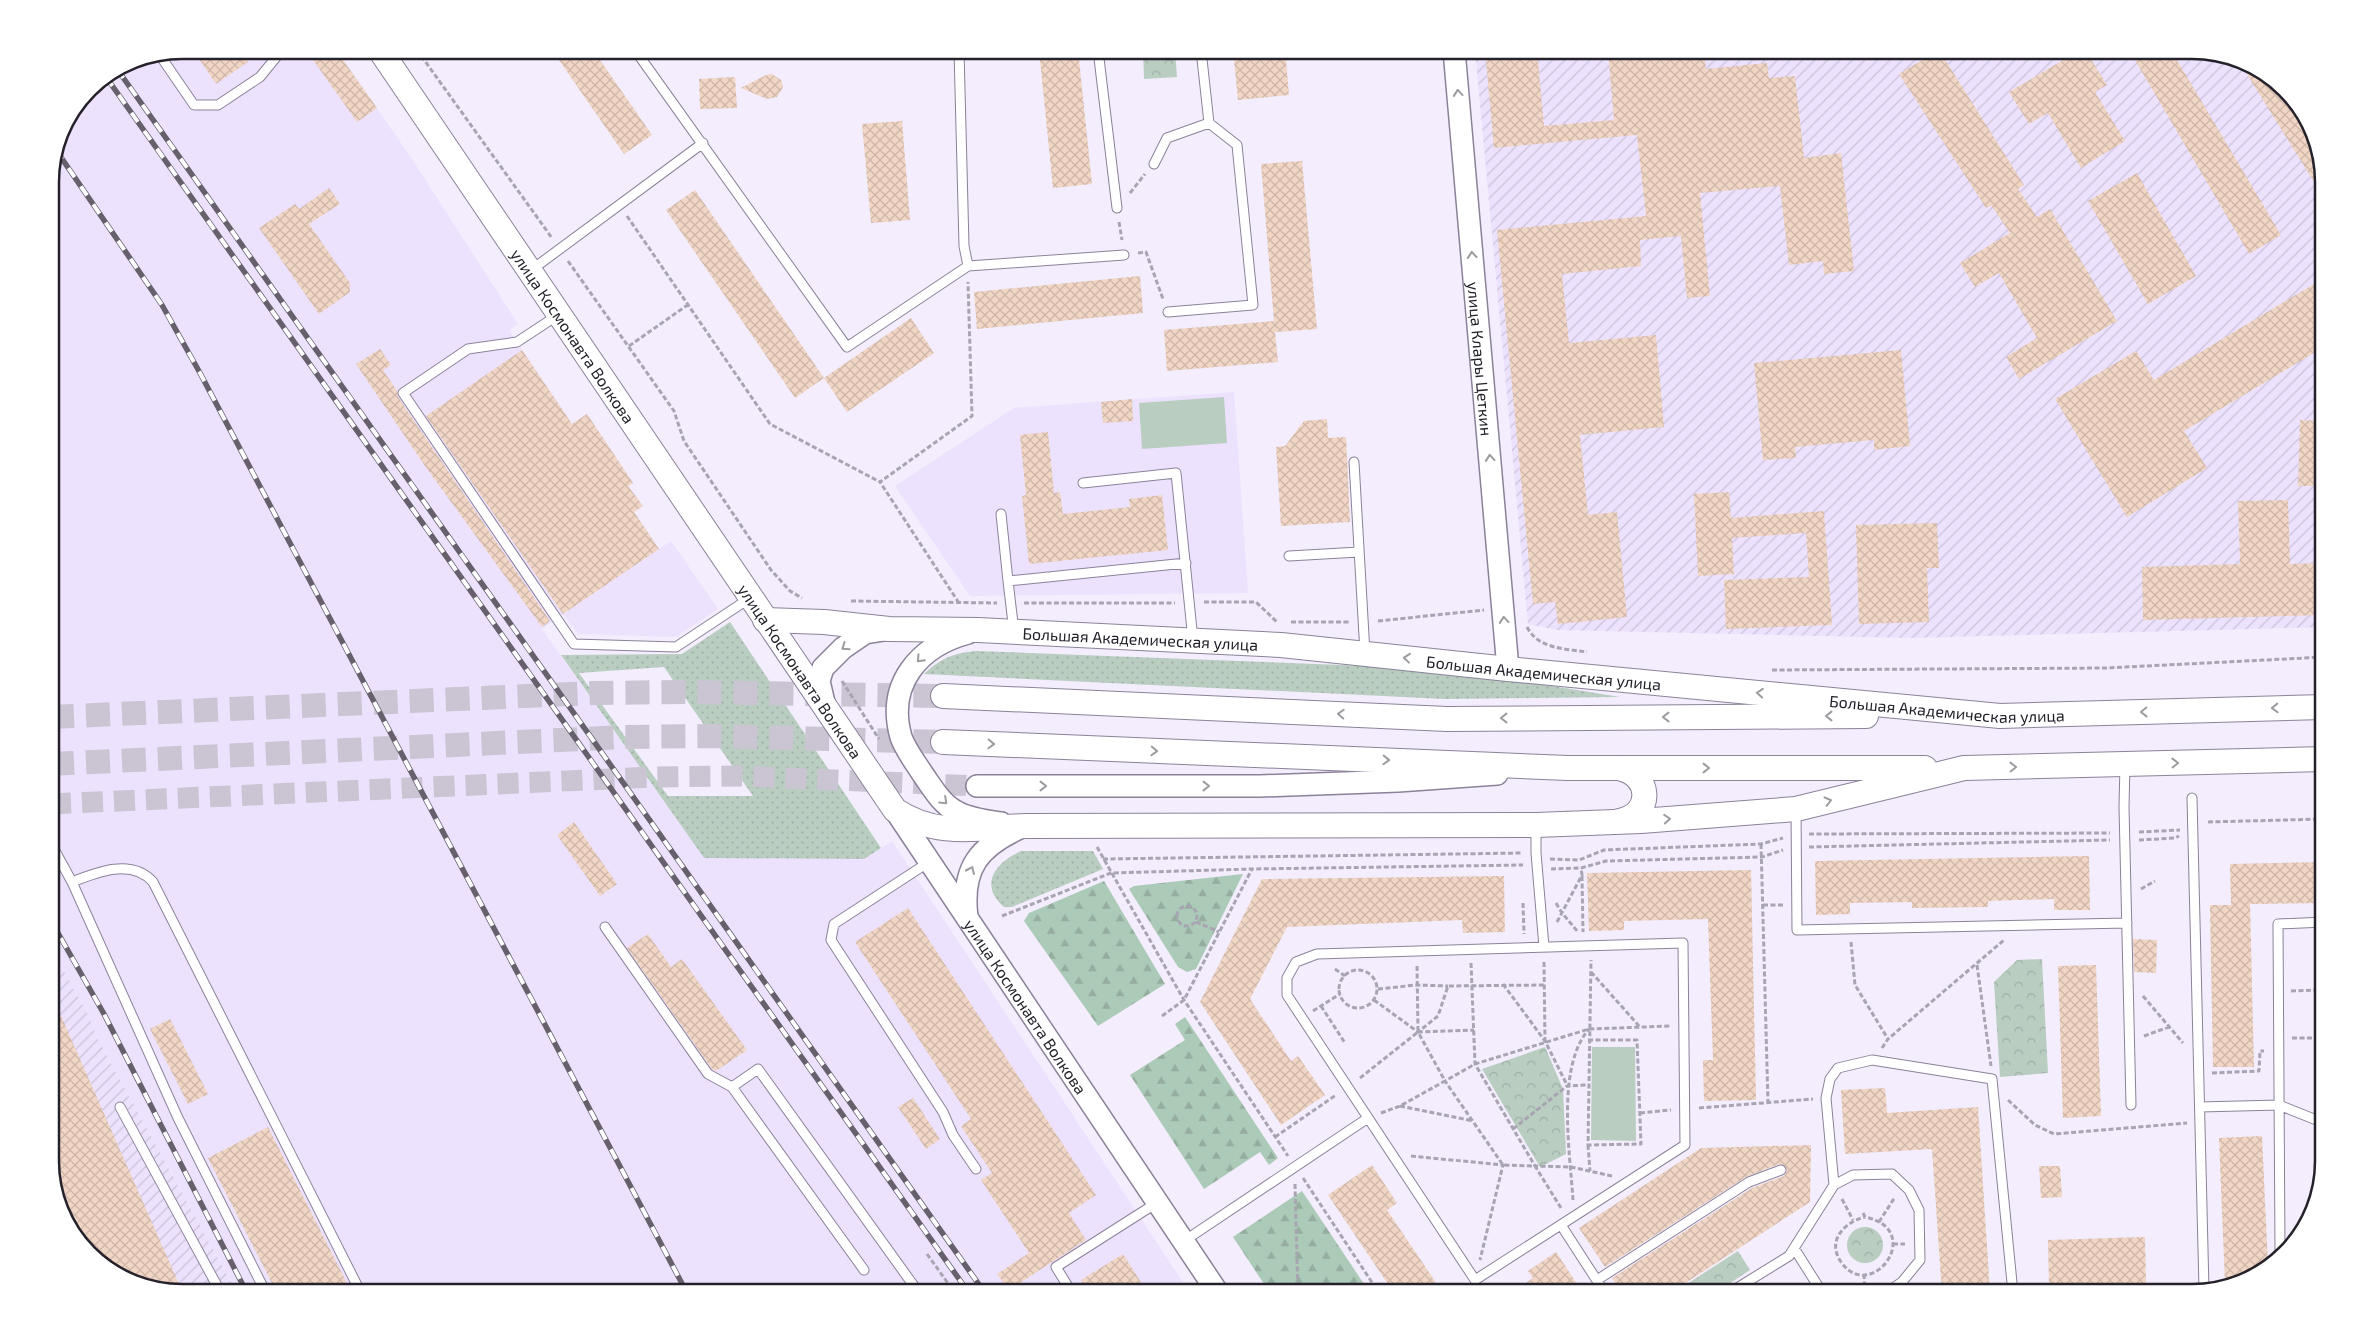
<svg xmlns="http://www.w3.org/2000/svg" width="2374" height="1343" font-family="'Exo 2',sans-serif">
<defs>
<pattern id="industrial-furrows" width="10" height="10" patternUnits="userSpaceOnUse" patternTransform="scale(1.25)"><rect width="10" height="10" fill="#ede2fe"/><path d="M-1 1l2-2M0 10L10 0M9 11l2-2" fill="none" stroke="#cbc2da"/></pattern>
<pattern id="grass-dots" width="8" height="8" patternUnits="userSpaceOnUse" patternTransform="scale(1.25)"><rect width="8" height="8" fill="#b9cdc1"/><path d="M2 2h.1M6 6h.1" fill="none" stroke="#9fb0a6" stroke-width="1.8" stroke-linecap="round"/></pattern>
<pattern id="forest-firs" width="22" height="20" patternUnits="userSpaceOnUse" patternTransform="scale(1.25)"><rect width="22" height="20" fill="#accab8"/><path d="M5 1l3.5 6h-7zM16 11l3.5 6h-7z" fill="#94ad9e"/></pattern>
<pattern id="park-crowns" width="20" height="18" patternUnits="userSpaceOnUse" patternTransform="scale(1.25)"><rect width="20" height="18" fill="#b9cdc1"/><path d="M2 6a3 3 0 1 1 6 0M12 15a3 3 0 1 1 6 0" fill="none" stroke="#9fb0a6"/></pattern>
<pattern id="building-cross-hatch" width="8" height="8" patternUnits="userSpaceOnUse" patternTransform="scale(1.25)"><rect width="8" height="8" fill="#f1d5c5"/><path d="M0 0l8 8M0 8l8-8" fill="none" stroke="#ceb7a9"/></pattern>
</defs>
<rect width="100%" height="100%" fill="#f3edfd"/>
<path fill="#ede2fe" d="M 181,50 L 336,50 L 410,156 L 518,324 L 509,330 L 572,424 L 587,414 L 633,483 L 620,492 L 624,496 L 632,491 L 643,506 L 634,512 L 659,549 L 671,541 L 718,609 L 676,637 L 578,634 L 563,614 L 542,629 L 704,858 L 864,859 L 892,841 L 1190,1293 L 237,1293 L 114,1069 L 98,1039 L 87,1013 L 50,946 L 50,173 L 60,131 L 89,88 L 131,60 Z
M 1234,392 L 1248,593 L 970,596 L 895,486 L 1014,408 Z"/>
<path fill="url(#industrial-furrows)" d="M 1475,50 L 2193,50 L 2258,67 L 2306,115 L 2324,173 L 2324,627 L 1909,638 L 1557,630 L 1528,624 Z
M 50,946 L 87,1013 L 98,1039 L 114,1069 L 237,1293 L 181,1293 L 116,1276 L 72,1234 L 50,1170 Z"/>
<path fill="url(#grass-dots)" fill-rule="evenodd" d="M 730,622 L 881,848 L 864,859 L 704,858 L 561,655 L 682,654 ZM 664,667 L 753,796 L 668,796 L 579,673 Z
M 976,651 L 1393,667 L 1508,679 L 1620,697 L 1445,699 L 924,674 C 941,658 954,653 976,651 Z
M 1021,851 L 1093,851 L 1103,869 L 1012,907 L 1004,907 C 978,884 996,862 1021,851 Z"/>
<path fill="url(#forest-firs)" d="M 1243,874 L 1196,969 L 1187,972 L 1178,967 L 1129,889 L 1134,886 Z
M 1104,881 L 1165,984 L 1098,1026 L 1024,921 L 1029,913 Z
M 1185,1017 L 1278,1158 L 1269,1165 L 1260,1152 L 1204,1189 L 1130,1075 L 1185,1040 L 1175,1024 Z
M 1302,1191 L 1370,1293 L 1270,1293 L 1233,1237 Z"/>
<path fill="url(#park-crowns)" d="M 1143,50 L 1175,50 L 1177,77 L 1144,79 Z
M 2042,959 L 2048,1073 L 2000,1077 L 1994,982 L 2017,960 Z
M 1545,1047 L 1563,1089 L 1566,1154 L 1540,1167 L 1482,1069 Z
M1847 1245a18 18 0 1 1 36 0a18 18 0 1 1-36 0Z
M 1738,1251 L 1750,1270 L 1715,1293 L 1673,1293 Z"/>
<path fill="#b9cdc1" d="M 1224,397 L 1227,443 L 1142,449 L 1139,403 Z
M 1592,1047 L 1635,1047 L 1636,1141 L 1591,1140 Z"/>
<path fill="url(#building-cross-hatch)" d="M 193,50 L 240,50 L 248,62 L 216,84 Z
M 306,50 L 336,50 L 377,108 L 357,122 Z
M 552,50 L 593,50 L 652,135 L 624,154 Z
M 1039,50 L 1078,50 L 1092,184 L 1053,188 Z
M 1233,50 L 1285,50 L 1289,95 L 1238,100 Z
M 1485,50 L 1537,50 L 1544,126 L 1614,120 L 1608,50 L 1704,50 L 1706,69 L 1767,63 L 1769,78 L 1795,76 L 1804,158 L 1841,153 L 1854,271 L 1824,274 L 1823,261 L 1789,265 L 1780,186 L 1700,193 L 1710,296 L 1687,298 L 1681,236 L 1640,240 L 1641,266 L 1562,274 L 1569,343 L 1656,335 L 1664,427 L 1580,435 L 1588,515 L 1617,512 L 1627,617 L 1558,624 L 1555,602 L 1533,604 L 1497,230 L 1646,216 L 1637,135 L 1494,148 Z
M 1939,50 L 2024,185 L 2018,189 L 2037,217 L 2050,209 L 2117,321 L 2019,379 L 2006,357 L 2037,338 L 1999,273 L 1975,287 L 1960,263 L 2010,233 L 1991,205 L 1986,208 L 1899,74 Z
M 2080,50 L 2085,50 L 2107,85 L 2095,92 L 2125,141 L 2081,168 L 2048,113 L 2029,124 L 2009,92 Z
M 2129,50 L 2171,50 L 2281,235 L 2249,254 Z
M 2240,63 L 2258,67 L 2306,115 L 2324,173 L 2324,198 Z
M 772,74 L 781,80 L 783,87 L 777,97 L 767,99 L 741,88 L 766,75 Z
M 735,77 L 737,108 L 700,109 L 699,79 Z
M 902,121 L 910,220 L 871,223 L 862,124 Z
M 1302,161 L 1317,329 L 1275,332 L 1278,362 L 1167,371 L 1164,330 L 1274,321 L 1261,164 Z
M 2137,173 L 2196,276 L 2148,304 L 2088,201 Z
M 329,188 L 340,204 L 309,224 L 350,283 L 350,292 L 319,314 L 259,228 L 295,204 L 299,209 Z
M 695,190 L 824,378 L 795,398 L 666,210 Z
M 1140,276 L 1143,313 L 977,329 L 974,292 Z
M 2324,278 L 2324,347 L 2184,431 L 2207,468 L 2127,517 L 2055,399 L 2136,351 L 2154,380 Z
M 911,318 L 934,353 L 847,412 L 824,378 Z
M 380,349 L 391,365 L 383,370 L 397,391 L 398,397 L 550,621 L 542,627 L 425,466 L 356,364 Z
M 522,350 L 572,424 L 587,414 L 633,483 L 628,486 L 643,506 L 634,512 L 659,549 L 563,614 L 426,416 Z
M 1901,350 L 1910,446 L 1874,450 L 1874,440 L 1795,447 L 1796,458 L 1763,460 L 1754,363 Z
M 1132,399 L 1133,421 L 1103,423 L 1101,402 Z
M 1327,419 L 1328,438 L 1346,437 L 1350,522 L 1281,526 L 1276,447 L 1285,446 L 1304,421 Z
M 2300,420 L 2324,421 L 2324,486 L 2298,486 Z
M 1048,432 L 1054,493 L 1060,492 L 1063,514 L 1130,507 L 1129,499 L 1162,495 L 1168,550 L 1029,564 L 1022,496 L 1026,495 L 1020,435 Z
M 1729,492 L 1731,518 L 1824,511 L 1832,625 L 1726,629 L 1724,580 L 1809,577 L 1806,533 L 1732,538 L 1734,574 L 1698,576 L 1694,494 Z
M 2288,500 L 2290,564 L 2324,563 L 2324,615 L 2143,620 L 2142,567 L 2240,564 L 2238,501 Z
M 1937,523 L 1939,568 L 1927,568 L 1929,622 L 1859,624 L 1856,525 Z
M 574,822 L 617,884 L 600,896 L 557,835 Z
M 2089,856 L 2090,910 L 2054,910 L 2054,899 L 1988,901 L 1988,907 L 1912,908 L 1912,902 L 1850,903 L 1850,914 L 1816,915 L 1815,861 Z
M 2324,862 L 2324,903 L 2250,904 L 2254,1067 L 2213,1067 L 2210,905 L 2231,905 L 2230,864 Z
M 1751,870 L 1756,1100 L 1704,1101 L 1703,1060 L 1713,1060 L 1708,919 L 1624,921 L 1624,930 L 1589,931 L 1587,873 Z
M 1504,876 L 1505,932 L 1463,933 L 1462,920 L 1287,927 L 1250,999 L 1291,1061 L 1298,1056 L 1325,1095 L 1281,1125 L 1200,1002 L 1262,879 Z
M 908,908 L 1096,1195 L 1069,1213 L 1086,1240 L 1009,1290 L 997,1274 L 1029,1253 L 981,1180 L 992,1173 L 961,1126 L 971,1119 L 855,942 Z
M 648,934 L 671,967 L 682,959 L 747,1050 L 716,1071 L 712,1069 L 627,948 Z
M 2133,939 L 2157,940 L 2156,973 L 2134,972 Z
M 2096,965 L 2101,1116 L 2063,1118 L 2058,966 Z
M 50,991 L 183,1293 L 116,1276 L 74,1237 L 67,1221 L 50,1170 Z
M 170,1019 L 208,1094 L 188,1104 L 150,1029 Z
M 1885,1088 L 1887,1113 L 1978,1107 L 1990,1293 L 1942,1293 L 1932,1149 L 1845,1154 L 1841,1090 Z
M 913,1098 L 940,1139 L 926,1149 L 898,1107 Z
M 268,1127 L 352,1293 L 277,1293 L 208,1158 Z
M 2262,1136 L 2268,1266 L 2259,1275 L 2225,1284 L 2219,1138 Z
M 1811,1145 L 1810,1202 L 1670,1293 L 1622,1293 L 1612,1278 L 1752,1188 L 1784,1176 L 1787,1171 L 1785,1166 L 1779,1164 L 1746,1177 L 1605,1267 L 1579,1228 L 1701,1148 Z
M 1372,1165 L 1397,1203 L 1387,1210 L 1443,1293 L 1394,1293 L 1328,1195 Z
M 2039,1166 L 2060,1166 L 2062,1197 L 2041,1198 Z
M 2145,1237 L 2146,1284 L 2049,1286 L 2048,1240 Z
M 1556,1252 L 1583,1293 L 1511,1293 L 1533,1278 L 1528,1271 Z
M 1123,1254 L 1148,1293 L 1089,1293 L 1081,1280 Z"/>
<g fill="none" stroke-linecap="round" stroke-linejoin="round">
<path stroke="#cac4d3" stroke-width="21" stroke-dasharray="21 11" stroke-linecap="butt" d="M 50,804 L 654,777 L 740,776 L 977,786"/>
<path stroke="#cac4d3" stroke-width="24" stroke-dasharray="24 12" stroke-linecap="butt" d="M 50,717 L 594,693 L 682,692 L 943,696
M 50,764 L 625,737 L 712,736 L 943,742"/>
<g stroke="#8b829a" stroke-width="11">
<path id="service" d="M 635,50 L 847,347 L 968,266 L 964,246 L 959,50
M 1098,50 L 1117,208
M 159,54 L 194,105 L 218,105 L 260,77 L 282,50
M 1154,164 L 1167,138 L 1209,123
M 968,266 L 1124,255
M 530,271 L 703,143
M 1168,312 L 1253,305 L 1237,145 L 1209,123 L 1201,50
M 558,315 L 517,342 L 468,349 L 403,393 L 574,644 L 676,647 L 750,598
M 1354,462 L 1365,653
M 1083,483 L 1176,473 L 1193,640
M 1001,514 L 1008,581
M 1289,556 L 1359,552
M 1014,632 L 1008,581 L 1186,563
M 2125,764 L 2124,807 L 2131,1105
M 2192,798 L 2204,1290
M 1796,810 L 1797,930 L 2127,923
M 1536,825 L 1536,853 L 1544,947
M 50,842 L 72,882 C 97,872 132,858 153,882 L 361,1293
M 929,862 L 834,924 L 831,940 L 943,1112 L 953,1135 L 976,1169
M 72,882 L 178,1118 L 266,1293
M 605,927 L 708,1074 L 732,1087
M 1683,943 L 1685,1145 L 1475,1280 L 1287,995 L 1287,978 L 1296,962 L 1317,954 Z
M 120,1107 L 221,1293
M 2200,1107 L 2279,1105 L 2324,1123
M 1834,1185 L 1853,1175 L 1892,1174 L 1909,1190 L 1919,1210 L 1920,1260 L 1902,1282 L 1886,1293
M 1561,1225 L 1605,1293
M 1184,1241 L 1368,1118
M 1794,1248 L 1818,1286 L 1827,1293
M 2280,1253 L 2278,924 L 2324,922
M 864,1270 L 732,1087 L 758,1069 L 919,1293
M 1597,1280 L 1749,1182 L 1781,1170
M 1072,1293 L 1056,1267 L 1158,1202
M 1729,1293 L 1789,1256 L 1834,1185 L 1826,1098 L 1830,1079 L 1838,1068 L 1872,1060 L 1992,1079 L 2013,1293"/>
</g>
<g stroke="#8b829a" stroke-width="24">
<g id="tertiary">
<path id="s1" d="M 1454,50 L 1508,669"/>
<path d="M 968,633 C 919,646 886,684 901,737 C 905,749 915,762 922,773 C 932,787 941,804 957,812 C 970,819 987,821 1001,823"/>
<path d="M 825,707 L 819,681 L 823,668 L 843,648 L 865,633 L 884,630"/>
<path d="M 977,786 L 1260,786 L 1398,781 L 1497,774"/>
<path id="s2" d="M 895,810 L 1218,1293"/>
<path d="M 967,917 C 961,868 979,846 1022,827"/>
</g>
</g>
<g stroke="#8b829a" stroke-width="26">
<g id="secondary">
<path id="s3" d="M 380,50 L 895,810 C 937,838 977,828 1025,826 L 1536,825 L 1641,821 L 1796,809 L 1964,768 L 2324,759"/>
<path id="s4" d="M 765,620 L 824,622 L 889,629 L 978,630 L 1281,645 L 1508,669 L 2000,716 L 2324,707"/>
<path d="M 943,696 L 1447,719 L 1866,716"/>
<path d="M 943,742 L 1568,768 L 1925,768"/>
<path d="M 1618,768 C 1652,774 1654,815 1619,821"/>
</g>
</g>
<path stroke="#a9a4b2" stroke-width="3" stroke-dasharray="5 2.5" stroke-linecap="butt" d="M 417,50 L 552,238
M 1130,193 L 1145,174
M 627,216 L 770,424 L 880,482
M 1119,222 L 1122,240
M 1138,253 L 1146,252 L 1163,299
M 568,261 L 674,411 L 684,441 L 771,570 L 790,591 L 802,598
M 629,346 L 689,304
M 851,601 L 997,603
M 1204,602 L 1256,602 L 1277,622
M 959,603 L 880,482 L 972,416 L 968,282
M 1024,603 L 1175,603
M 1378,621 L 1484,610
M 1291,622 L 1349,622
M 1527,627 C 1538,649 1566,649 1587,652
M 1772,670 L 2107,668 L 2324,657
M 842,681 L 879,739
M 2208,822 L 2324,819
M 2139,832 L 2180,830
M 1809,834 L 2110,833
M 2139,840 L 2175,838 L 2179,836
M 1761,844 L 1768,1103
M 1097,847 L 1184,1000 L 1288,1156
M 1809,847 L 2110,840
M 1103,859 L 1523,853
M 1550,859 L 1579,860 L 1604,850 L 1761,844 L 1783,838
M 1551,869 L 1581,868 L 1606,861 L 1762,857 L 1783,850
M 1582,876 L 1583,932
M 2141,889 L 2155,881
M 1523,903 L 1524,934
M 1556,903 L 1562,913 L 1578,932
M 1763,905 L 1784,905
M1177 916a10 10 0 1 1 20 0a10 10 0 1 1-20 0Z
M 1002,916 L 1111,873 L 1252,869 L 1523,865
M 1196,922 L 1219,932
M 1557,922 L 1582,875 L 1581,868
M 2319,935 L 2324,1019
M 1851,942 L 1855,985 L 1888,1039
M 1544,962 L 1545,1041
M 1471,963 L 1475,1064 L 1535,1166 L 1571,1167 L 1612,1176
M 1977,965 L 1991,1066
M 1335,969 L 1345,976
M1339 989a19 19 0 1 1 38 0a19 19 0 1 1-38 0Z
M 1591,972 L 1640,1027
M 1503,984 L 1545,1041 L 1567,1085
M 1378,989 L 1416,985 L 1448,986
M 2291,991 L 2322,990
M 2143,996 L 2183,1043
M 1374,1000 L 1418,1032 L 1438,1016 L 1448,986 L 1544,985
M 1321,1006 L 1345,1043
M 1313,1011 L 1340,994
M 1162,1016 L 1184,1000 L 1252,869
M 2144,1036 L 2169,1027
M 2292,1038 L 2324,1038
M 1588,1040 L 1637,1040 L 1641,1144 L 1588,1145 L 1591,960
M 1882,1048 L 1888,1039 L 2004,940
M 2212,1073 L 2259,1071 L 2260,1051 L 2264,1051
M 1360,1078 L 1418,1032 L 1417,965
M 2008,1100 L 2035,1125 L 2054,1134 L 2187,1123
M 1400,1106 L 1473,1121
M 1699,1108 L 1813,1099
M 1381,1113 L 1400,1106 L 1445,1081 L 1418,1032 L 1474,1030
M 1640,1113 L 1671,1110
M 1513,1129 L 1567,1086 L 1588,1085
M 1275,1137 L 1336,1095
M 1588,1145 L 1590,1171
M 1411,1156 L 1503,1165 L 1480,1260
M 1303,1178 L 1379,1293
M 1295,1184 L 1298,1293
M 1842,1199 L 1853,1220
M 1573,1200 C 1570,1152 1556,1067 1589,1029
M 1561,1208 L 1535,1166 L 1503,1165 L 1445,1081 L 1475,1064 L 1589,1029 L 1671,1026
M 1863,1213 L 1865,1217 C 1927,1230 1871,1305 1841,1262 C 1826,1240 1845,1222 1865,1217
M 1879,1222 L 1895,1197
M 1893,1244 L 1905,1244
M 927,1254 L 955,1293
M 1864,1274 L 1865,1293"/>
<use href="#service" stroke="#fff" stroke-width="9"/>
<use href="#tertiary" stroke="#fff" stroke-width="21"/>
<use href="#secondary" stroke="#fff" stroke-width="24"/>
<g stroke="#65606c" stroke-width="5.5">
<path id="rail" d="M 117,69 L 985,1293
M 106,77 L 969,1293
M 56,150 L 162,305 L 200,373 L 687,1293
M 50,919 L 104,1014 L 247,1293"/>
</g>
<use href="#rail" stroke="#fff" stroke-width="4" stroke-dasharray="11" stroke-linecap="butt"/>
</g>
<defs><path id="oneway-chevron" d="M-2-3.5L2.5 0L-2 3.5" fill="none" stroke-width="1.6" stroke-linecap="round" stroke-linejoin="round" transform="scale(1.25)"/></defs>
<g stroke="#9d9ba0">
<use href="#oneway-chevron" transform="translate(1458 93) rotate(-95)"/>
<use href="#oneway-chevron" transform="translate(1472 255) rotate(-95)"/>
<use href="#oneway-chevron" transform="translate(1490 458) rotate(-95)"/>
<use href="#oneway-chevron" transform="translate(1504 620) rotate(-95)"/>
<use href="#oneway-chevron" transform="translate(845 647) rotate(145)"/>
<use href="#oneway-chevron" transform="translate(1407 658) rotate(-174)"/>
<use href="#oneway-chevron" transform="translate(920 659) rotate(133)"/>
<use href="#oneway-chevron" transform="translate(1760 693) rotate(-175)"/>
<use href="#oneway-chevron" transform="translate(2275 708) rotate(178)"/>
<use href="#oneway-chevron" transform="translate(2144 712) rotate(179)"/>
<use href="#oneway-chevron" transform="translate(1341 714) rotate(-177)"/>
<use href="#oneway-chevron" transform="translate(1829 716) rotate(180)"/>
<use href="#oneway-chevron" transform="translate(1666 717) rotate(180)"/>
<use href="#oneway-chevron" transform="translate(1504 718) rotate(180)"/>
<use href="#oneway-chevron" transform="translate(991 744) rotate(2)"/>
<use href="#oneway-chevron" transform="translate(1154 751) rotate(2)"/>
<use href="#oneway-chevron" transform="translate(1386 760) rotate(2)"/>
<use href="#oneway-chevron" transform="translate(2175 763) rotate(-1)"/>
<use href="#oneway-chevron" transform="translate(2013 767) rotate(-1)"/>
<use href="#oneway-chevron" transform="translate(1706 768)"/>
<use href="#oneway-chevron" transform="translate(1043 786)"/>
<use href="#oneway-chevron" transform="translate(1206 786)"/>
<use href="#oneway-chevron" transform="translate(944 801) rotate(43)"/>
<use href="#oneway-chevron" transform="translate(1828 801) rotate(-14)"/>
<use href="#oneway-chevron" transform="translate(1667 819) rotate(-4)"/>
<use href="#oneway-chevron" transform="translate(971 870) rotate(-66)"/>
</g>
<g text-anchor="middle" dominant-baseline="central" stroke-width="4" stroke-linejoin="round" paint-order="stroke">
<g font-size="16" fill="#25212b" stroke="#fff">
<text stroke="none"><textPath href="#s3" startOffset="345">улица Космонавта Волкова</textPath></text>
<text stroke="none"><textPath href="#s1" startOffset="310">улица Клары Цеткин</textPath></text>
<text stroke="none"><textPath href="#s4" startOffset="376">Большая Академическая улица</textPath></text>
<text stroke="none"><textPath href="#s3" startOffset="750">улица Космонавта Волкова</textPath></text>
<text stroke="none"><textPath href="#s4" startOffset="781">Большая Академическая улица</textPath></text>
<text stroke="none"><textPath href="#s4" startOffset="1186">Большая Академическая улица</textPath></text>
<text stroke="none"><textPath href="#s2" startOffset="236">улица Космонавта Волкова</textPath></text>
</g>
</g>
<path d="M0 0H2374V1343H0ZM182 59H2192A123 123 0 0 1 2315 182V1161A123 123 0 0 1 2192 1284H182A123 123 0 0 1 59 1161V182A123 123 0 0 1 182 59Z" fill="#fff" fill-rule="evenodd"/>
<path fill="none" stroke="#25212b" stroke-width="2.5" d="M182 59H2192A123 123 0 0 1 2315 182V1161A123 123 0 0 1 2192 1284H182A123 123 0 0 1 59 1161V182A123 123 0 0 1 182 59Z"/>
</svg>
